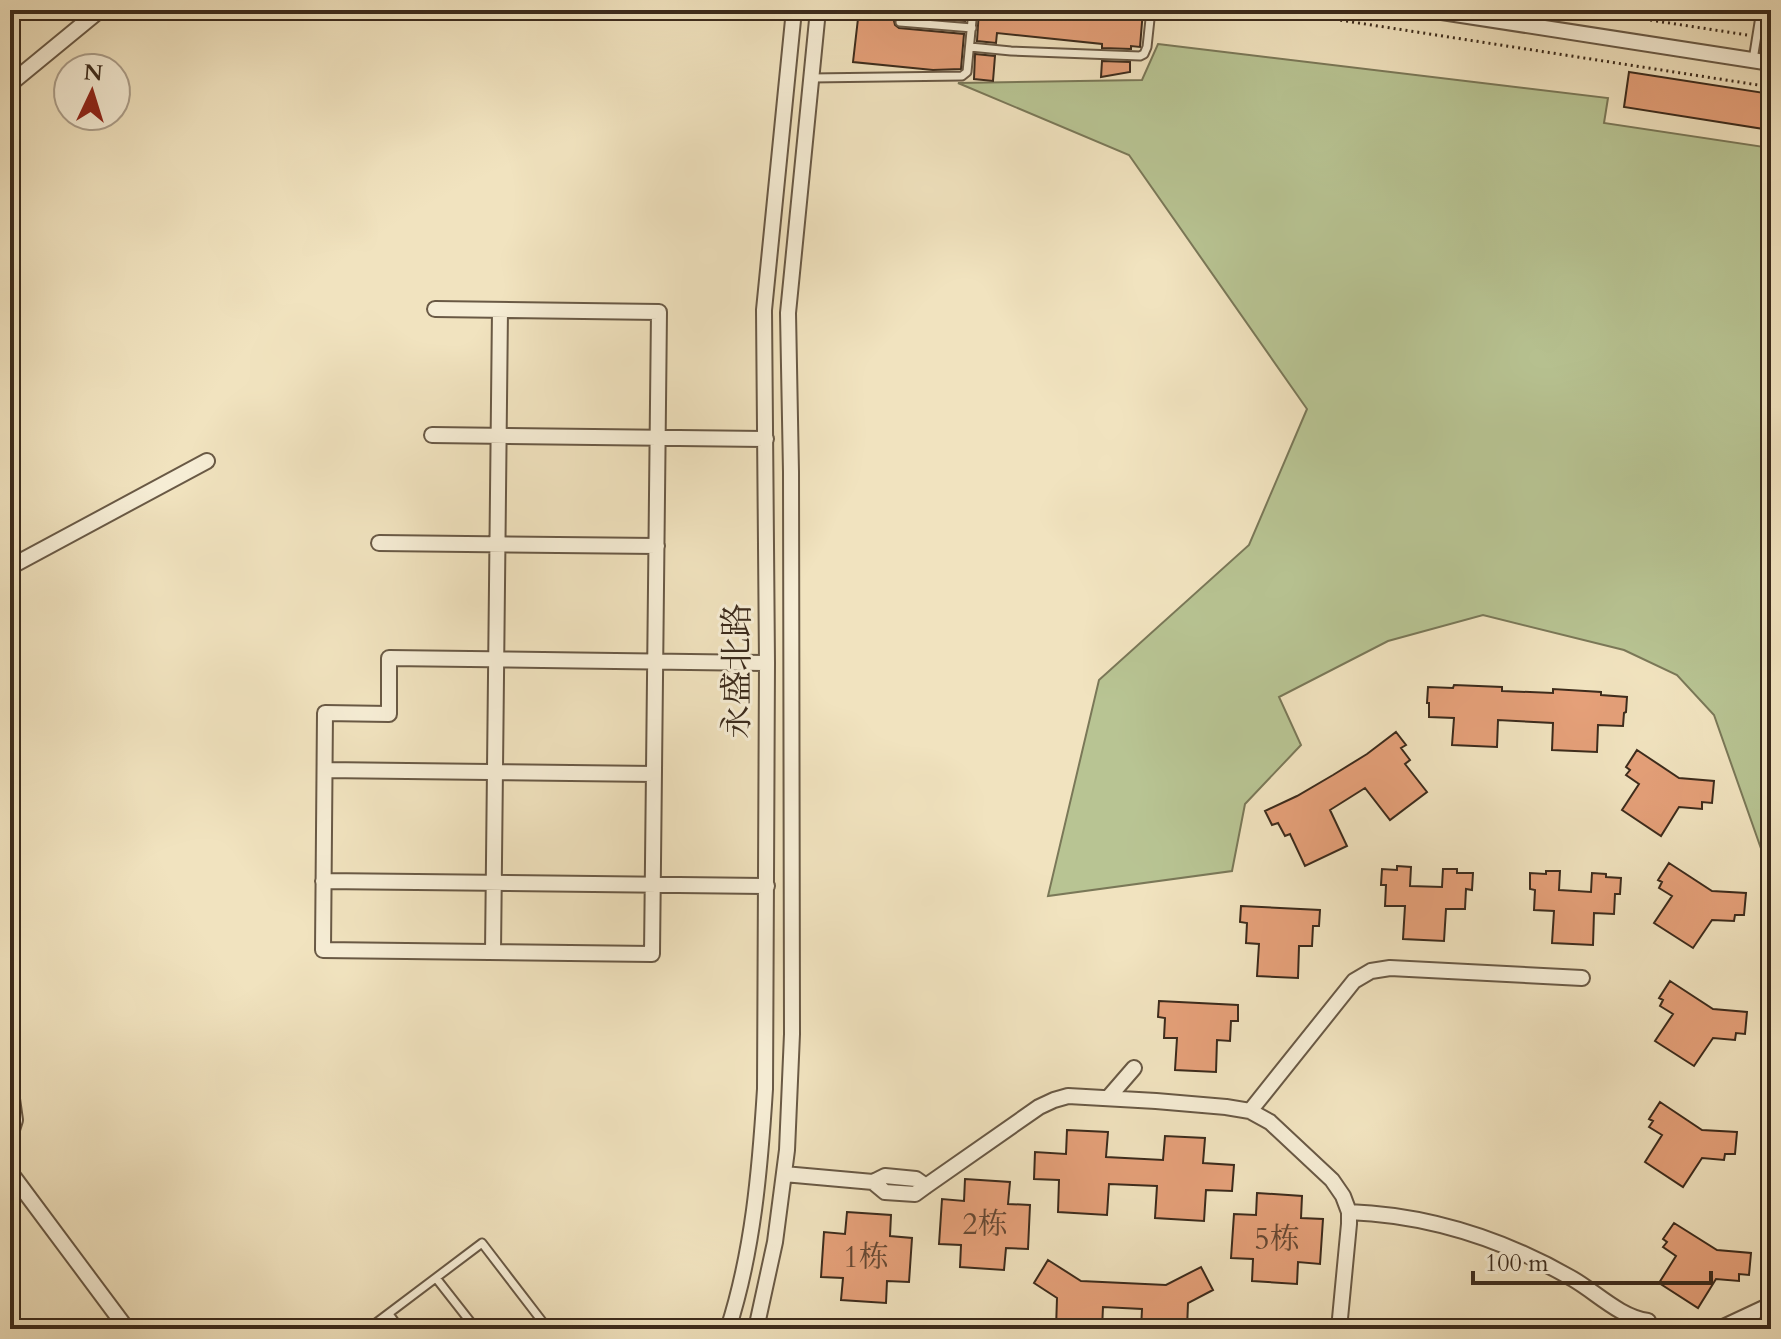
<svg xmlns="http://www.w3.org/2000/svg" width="1781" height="1339" font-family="Cardo,'Noto Serif SC',serif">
<rect width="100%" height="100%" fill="#f1e3bf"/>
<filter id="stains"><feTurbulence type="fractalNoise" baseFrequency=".0025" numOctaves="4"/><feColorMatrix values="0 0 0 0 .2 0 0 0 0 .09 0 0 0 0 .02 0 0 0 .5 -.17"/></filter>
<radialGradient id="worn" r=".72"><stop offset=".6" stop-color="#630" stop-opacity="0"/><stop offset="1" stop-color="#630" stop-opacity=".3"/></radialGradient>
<path fill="#b8c493" stroke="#7a7858" stroke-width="2" d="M 1158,44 L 1608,98 L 1604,123 L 1771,148 L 1771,877 L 1714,715 L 1677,675 L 1624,650 L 1483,615 L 1388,641 L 1279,697 L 1301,745 L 1245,804 L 1232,871 L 1048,896 L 1099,680 L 1249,545 L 1307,409 L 1129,155 L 958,83 L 1142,80 Z"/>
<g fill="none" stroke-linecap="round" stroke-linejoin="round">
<path stroke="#758377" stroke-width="5" d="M 1351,1329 L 1351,1328"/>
</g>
<path fill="#e5a079" stroke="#3c2b1c" stroke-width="2" d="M 859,10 L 966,10 L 965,21 L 901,16 L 897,17 L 894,21 L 895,25 L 899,28 L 964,34 L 961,69 L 933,70 L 853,62 Z
M 979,10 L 1143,10 L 1140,47 L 1131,46 L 1131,49 L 1102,48 L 1102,44 L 997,33 L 996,43 L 977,41 Z
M 975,54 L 995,56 L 993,81 L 974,79 Z
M 1102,61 L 1130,62 L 1130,72 L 1101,77 Z
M 1629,72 L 1771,94 L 1770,130 L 1624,107 Z
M 1454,685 L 1502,687 L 1502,691 L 1553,693 L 1553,689 L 1601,692 L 1601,695 L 1627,697 L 1626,712 L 1624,713 L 1623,726 L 1598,725 L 1597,752 L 1552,750 L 1553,723 L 1516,721 L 1498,720 L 1497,747 L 1452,745 L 1454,718 L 1429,717 L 1429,703 L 1427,703 L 1428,687 L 1453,688 Z
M 1396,732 L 1406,745 L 1401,748 L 1410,760 L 1405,764 L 1427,792 L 1390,820 L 1365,788 L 1330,810 L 1347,846 L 1305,866 L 1290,834 L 1285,836 L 1278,823 L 1272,825 L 1265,811 L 1297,796 L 1333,775 L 1367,754 Z
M 1637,750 L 1679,778 L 1714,781 L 1712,803 L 1702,802 L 1702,809 L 1679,807 L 1661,836 L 1622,810 L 1639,784 L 1626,775 L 1630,770 L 1626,767 Z
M 1669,863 L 1712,891 L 1746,893 L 1744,915 L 1735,915 L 1734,921 L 1712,920 L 1693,948 L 1654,923 L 1672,896 L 1659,888 L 1662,882 L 1658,880 Z
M 1397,866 L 1411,867 L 1410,886 L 1442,887 L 1443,869 L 1457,869 L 1457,873 L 1473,873 L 1472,890 L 1466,889 L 1465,909 L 1446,909 L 1444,941 L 1403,939 L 1405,906 L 1385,906 L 1386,885 L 1381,885 L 1382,869 L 1397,870 Z
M 1546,871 L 1560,871 L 1559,890 L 1591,892 L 1592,873 L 1606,874 L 1606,877 L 1621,878 L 1620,894 L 1615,894 L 1614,914 L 1594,913 L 1593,945 L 1552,943 L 1554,911 L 1534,910 L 1535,890 L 1530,889 L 1530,873 L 1546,874 Z
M 1241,906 L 1320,910 L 1319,926 L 1313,926 L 1312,946 L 1299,946 L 1298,978 L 1257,976 L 1259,944 L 1246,943 L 1247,923 L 1240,922 Z
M 1670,981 L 1713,1009 L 1747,1012 L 1745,1034 L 1736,1033 L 1735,1040 L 1713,1038 L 1694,1066 L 1655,1041 L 1673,1014 L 1660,1006 L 1663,1000 L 1659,998 Z
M 1159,1001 L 1238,1005 L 1238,1021 L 1231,1021 L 1230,1041 L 1217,1040 L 1216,1072 L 1175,1070 L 1177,1038 L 1164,1038 L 1165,1018 L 1158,1017 Z
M 1660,1102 L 1702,1130 L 1737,1132 L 1735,1154 L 1725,1154 L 1724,1160 L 1702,1158 L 1683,1187 L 1645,1162 L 1662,1135 L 1649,1127 L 1653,1121 L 1649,1119 Z
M 1067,1130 L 1108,1132 L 1106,1157 L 1163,1160 L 1165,1136 L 1205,1138 L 1203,1163 L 1234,1165 L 1232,1191 L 1206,1190 L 1204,1221 L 1155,1218 L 1157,1186 L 1109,1184 L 1107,1215 L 1058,1212 L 1059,1180 L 1034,1179 L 1035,1152 L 1066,1154 Z
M 965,1179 L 1010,1182 L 1008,1204 L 1030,1205 L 1028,1249 L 1006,1248 L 1004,1270 L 960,1267 L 961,1245 L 939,1244 L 942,1199 L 964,1201 Z
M 1257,1193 L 1302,1196 L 1301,1218 L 1323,1219 L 1320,1264 L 1298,1262 L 1297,1284 L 1252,1281 L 1253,1259 L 1231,1258 L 1234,1214 L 1256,1215 Z
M 847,1212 L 891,1215 L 890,1236 L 912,1238 L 909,1282 L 887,1281 L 886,1303 L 841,1300 L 843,1278 L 821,1277 L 824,1232 L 845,1234 Z
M 1674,1223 L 1717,1250 L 1751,1253 L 1749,1275 L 1739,1274 L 1739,1281 L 1716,1279 L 1698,1308 L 1659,1283 L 1676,1256 L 1663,1247 L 1667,1242 L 1663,1239 Z
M 1048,1260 L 1081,1281 L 1166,1285 L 1201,1267 L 1213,1290 L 1188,1303 L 1187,1329 L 1141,1329 L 1142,1309 L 1103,1307 L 1102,1329 L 1056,1329 L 1057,1298 L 1034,1283 Z"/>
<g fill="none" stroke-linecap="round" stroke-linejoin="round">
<g stroke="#695945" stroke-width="11">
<path id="lane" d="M 1746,10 L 1760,12
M 1759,19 L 1771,21
M 900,22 L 972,28
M 970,47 L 1011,51 L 1140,56 L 1144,54 L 1147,47 L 1151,10
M 1753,60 L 1761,10
M 811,78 L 962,76 L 967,72 L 973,10
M 436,1278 L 476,1329
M 389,1314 L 400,1329
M 368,1329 L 482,1243 L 548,1329"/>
</g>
<g stroke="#695945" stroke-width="18">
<path id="street" d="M 1429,10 L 1771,63
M 10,84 L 100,10
M 435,309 L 659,312 C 657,526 654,740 652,954 L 323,950 L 325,713 L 389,714 L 389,658 C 515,660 641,661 767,663
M 432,435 L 766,439
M 379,543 L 657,546
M 10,567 L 207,461
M 325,770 L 654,774
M 323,881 L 767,886
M 493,952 L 500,310
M 10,1085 L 15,1120 L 10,1136
M 1108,1098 L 1134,1068
M 1250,1111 L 1354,981 L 1371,971 L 1390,968 L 1582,978
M 10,1172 L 127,1329
M 784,1174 L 873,1182
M 926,1186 L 916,1179 L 885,1176 L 873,1182 L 885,1192 L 915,1194 L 926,1186 L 1039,1107 L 1054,1100 L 1068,1096 L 1156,1101 L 1226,1107 L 1250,1111 L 1270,1122 L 1332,1180 L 1343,1196 L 1349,1212 L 1349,1224 L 1339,1329
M 1349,1212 C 1428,1215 1505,1240 1573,1279 C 1597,1293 1620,1317 1648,1321
M 728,1329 C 753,1252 760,1169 765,1089 L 767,663 L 764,310 L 794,10
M 756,1329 L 775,1242 L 787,1150 L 792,1034 L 791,472 L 788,313 L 818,10
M 1719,1329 L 1766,1307"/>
</g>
<path stroke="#3c2b1c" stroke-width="3" stroke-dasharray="2 4" stroke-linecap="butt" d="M 1275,10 L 1771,87
M 1585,10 L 1747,35"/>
<use href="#lane" stroke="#f6edd5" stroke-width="7"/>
<use href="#street" stroke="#f6edd5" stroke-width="14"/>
</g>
<g text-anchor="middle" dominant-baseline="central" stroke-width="6" stroke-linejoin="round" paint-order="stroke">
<g font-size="30" fill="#664833">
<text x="985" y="1224">2栋</text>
<text x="1277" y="1239">5栋</text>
<text x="866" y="1257">1栋</text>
</g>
<g font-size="34" fill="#3c2b1c" stroke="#f6edd5">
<text transform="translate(737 671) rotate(-90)">永盛北路</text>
</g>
</g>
<rect width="1781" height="1339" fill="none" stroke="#f1e3bf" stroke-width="40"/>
<rect x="12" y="12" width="1757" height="1315" fill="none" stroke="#3c2b1c" stroke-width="4"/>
<rect x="20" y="20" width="1741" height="1299" fill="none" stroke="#3c2b1c" stroke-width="2"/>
<g transform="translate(92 92) rotate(4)"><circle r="38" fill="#f6edd5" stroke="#ac9f8b" stroke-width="2"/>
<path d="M0-6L14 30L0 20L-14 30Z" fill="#8f2418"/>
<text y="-12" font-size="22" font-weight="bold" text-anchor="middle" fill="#3c2b1c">N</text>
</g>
<path d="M1473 1271v12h238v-12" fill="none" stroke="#3c2b1c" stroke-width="4"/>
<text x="1485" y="1271" font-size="24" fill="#3c2b1c" stroke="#f6edd5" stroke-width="6" paint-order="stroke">100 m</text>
<rect width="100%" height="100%" filter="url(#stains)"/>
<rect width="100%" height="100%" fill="url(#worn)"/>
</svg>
